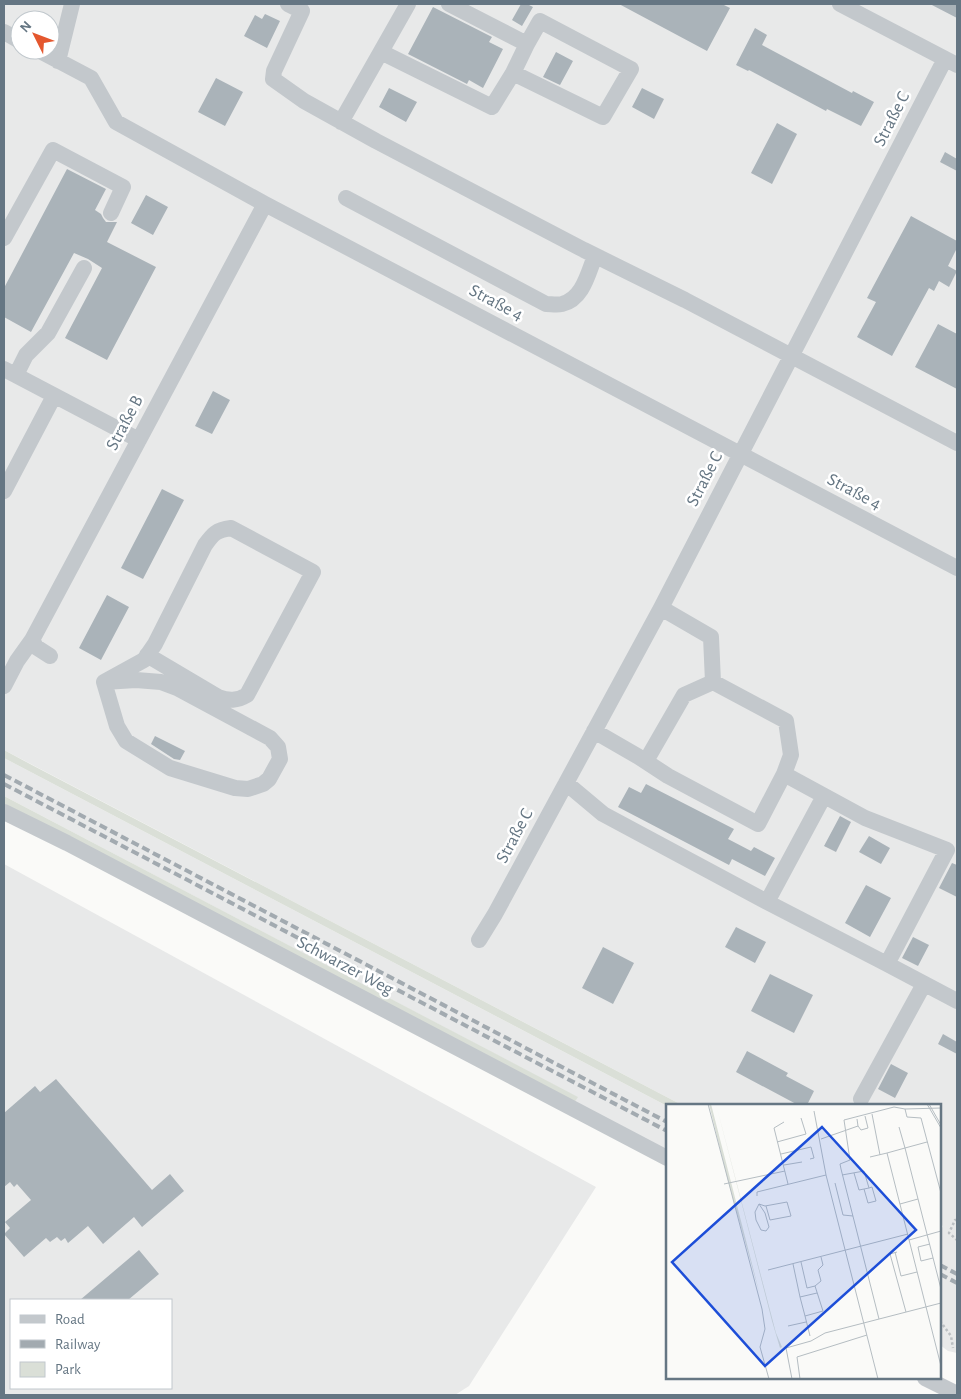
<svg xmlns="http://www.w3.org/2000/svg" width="961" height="1399" font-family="'Alegreya Sans',sans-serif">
<rect width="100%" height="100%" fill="#fafaf8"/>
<path fill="#e8e9e9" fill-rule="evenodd" d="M 4,4 L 957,4 L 957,1353 L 948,1351 L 940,1345 L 940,1232 L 943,1226 L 940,1224 L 940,1105 L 682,1105 L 4,750 ZM 20,20 L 50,20 L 50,50 L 20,50 Z
M 4,758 L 667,1106 L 667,1152 L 574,1103 L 577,1097 L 4,796 Z
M 4,864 L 596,1187 L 469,1386 L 455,1395 L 4,1395 ZM 11,1300 L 171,1300 L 171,1388 L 11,1388 Z"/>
<path fill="#dadfd7" d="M 4,750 L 32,765 L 682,1105 L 667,1106 L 4,758 Z
M 4,796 L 578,1097 L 574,1103 L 4,805 Z"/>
<path fill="#aab3b9" d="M 521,4 L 527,4 L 533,7 L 522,26 L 512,20 Z
M 619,4 L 722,4 L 730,8 L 707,51 Z
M 930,4 L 957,4 L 957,18 Z
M 433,7 L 492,37 L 489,42 L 503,49 L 483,88 L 469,80 L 467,84 L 408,54 Z
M 265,14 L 280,21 L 267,48 L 244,36 L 255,15 L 262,19 Z
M 755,28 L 767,35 L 762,45 L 852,93 L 853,91 L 874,102 L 861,126 L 827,109 L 826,111 L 749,70 L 748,71 L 736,65 Z
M 556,52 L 573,61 L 560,85 L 543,77 Z
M 216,78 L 243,92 L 225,126 L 198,112 Z
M 389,88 L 417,102 L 406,122 L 379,107 Z
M 642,88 L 664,99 L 654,119 L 632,107 Z
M 777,123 L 797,134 L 772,184 L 751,173 Z
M 945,152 L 957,159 L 957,171 L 940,162 Z
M 67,169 L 106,189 L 95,210 L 101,214 L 103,218 L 106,222 L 117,222 L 107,242 L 156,267 L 107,360 L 65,338 L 102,268 L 88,259 L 74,253 L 31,332 L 4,317 L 4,288 Z
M 146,195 L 168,207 L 153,235 L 131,223 Z
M 911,216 L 957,241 L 957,248 L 948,266 L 957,271 L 949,287 L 939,281 L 934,291 L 929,288 L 892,356 L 857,337 L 876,302 L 867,298 Z
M 938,324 L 957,334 L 957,389 L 915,367 Z
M 213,391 L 230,400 L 212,434 L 195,426 Z
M 162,489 L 184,500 L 143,579 L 121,568 Z
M 107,595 L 129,607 L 101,660 L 79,648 Z
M 155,736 L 185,751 L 180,760 L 174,759 L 151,744 Z
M 646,784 L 734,829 L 728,839 L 751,851 L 754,847 L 775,858 L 765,876 L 732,859 L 729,865 L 618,807 L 629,787 L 641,793 Z
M 840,816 L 851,822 L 836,852 L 824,846 Z
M 869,836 L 890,848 L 881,864 L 859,852 Z
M 952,863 L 957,865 L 957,897 L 939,888 Z
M 866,885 L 891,898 L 870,937 L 845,923 Z
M 736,927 L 766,942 L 755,963 L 725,947 Z
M 913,937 L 929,945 L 918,966 L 902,958 Z
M 603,947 L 634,963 L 613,1004 L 582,988 Z
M 770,974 L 813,995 L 794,1033 L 751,1011 Z
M 943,1034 L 957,1042 L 957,1054 L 938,1044 Z
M 747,1051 L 788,1073 L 786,1076 L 814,1091 L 807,1105 L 798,1105 L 736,1072 Z
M 891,1064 L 908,1073 L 895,1098 L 878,1089 Z
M 56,1079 L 152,1190 L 170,1174 L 184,1191 L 142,1227 L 134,1217 L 103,1244 L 88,1226 L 68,1243 L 65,1238 L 61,1241 L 57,1237 L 50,1242 L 46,1238 L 24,1257 L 4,1234 L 10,1228 L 5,1222 L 31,1200 L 17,1184 L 14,1187 L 10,1182 L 4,1187 L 4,1113 L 35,1086 L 40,1092 Z
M 139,1250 L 159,1274 L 128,1300 L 80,1300 Z"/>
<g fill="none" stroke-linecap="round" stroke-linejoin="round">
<path stroke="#bbbfc2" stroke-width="2.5" stroke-dasharray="2.5 2.5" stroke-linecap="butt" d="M 957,1220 L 955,1220 L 949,1233 L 957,1240
M 940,1321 L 951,1336 L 953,1348"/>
<path stroke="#c3c8cc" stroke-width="16" d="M 288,4 L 302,11 L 274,71 L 273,79 L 304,101 L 376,141 L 584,250 L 685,300 L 957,443
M 840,4 L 957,65
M 4,32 L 20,41
M 38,50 L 91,78 L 116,122 L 265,204 L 957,568
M 381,52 L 492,107 L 513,73 L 527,44 L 449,4
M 58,61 L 72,4
M 513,73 L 603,117 L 631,69 L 540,21 L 527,44
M 341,122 L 408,4
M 346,198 L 546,304 C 551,304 557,305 562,304 C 583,299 588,273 595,256
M 4,238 L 53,150 L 123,187 L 111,213
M 4,369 L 139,440
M 16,375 L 26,355 L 48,333 L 84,268
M 4,491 L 54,396
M 661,608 L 711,637 L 713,682 L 786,721 L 791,755 L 784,774 L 865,818 L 947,850 L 887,964 L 957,1001
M 50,656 L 36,647 L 32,640 L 265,204
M 136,680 L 161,682 L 177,688 L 270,738 L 278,747 L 280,759 L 269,779 L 263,784 L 248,789 L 235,788 L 170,768 L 126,741 L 117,726 L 104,682 Z
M 104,682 L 144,660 L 155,644 L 205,545 C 213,534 216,530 231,528 L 313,572 L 247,695 C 237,701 229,701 218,697 L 147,655
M 4,686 L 17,661 L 32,640
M 594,731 L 639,757 L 668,776 L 758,824 L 784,774
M 646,761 L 684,695 L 713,682
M 566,783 L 603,814 L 767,902 L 824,796
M 4,812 L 67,843 L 667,1158
M 767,902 L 887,964
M 479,940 L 495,914 L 661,608 L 945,59
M 861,1099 L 924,984
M 925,1378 L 957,1394"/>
<path stroke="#a2aab0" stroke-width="4" stroke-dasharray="8 4" stroke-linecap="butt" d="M 4,775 L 667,1122
M 4,784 L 667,1131
M 940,1265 L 957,1274
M 940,1274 L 957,1283"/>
</g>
<g text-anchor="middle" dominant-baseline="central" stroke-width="5" stroke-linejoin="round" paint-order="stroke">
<g font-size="18" fill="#657683" stroke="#fff">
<text transform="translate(892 119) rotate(-63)">Straße C</text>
<text transform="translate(496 303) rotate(28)">Straße 4</text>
<text transform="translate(125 423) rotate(-62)">Straße B</text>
<text transform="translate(705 479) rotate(-63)">Straße C</text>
<text transform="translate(854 492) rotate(28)">Straße 4</text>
<text transform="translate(515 836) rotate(-62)">Straße C</text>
<text transform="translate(345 966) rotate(28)">Schwarzer Weg</text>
</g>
</g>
<g transform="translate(666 1104)">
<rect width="275" height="275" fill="#fafaf8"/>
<path d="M 43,0 L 45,0 L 94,191 L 62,77 ZM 50,0 L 110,229 L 116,243 L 114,244 L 106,217 Z" fill="#dadfd7"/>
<path fill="none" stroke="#b5bdc2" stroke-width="1" d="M 42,0 L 96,205 L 99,225 L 94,243 L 103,275M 261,0 L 275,24M 263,0 L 275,21M 275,4 L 239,5 L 241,13 L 255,14 L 275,89M 148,7 L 160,71 L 212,275M 206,10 L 214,51M 118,18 L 108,24 L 122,80M 192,22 L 195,26 L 202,24 L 199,12M 233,23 L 239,44 L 221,49 L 275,262M 155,35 L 192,22 L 191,15M 111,38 L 140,30 L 135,14M 261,38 L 239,44 L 275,185M 115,50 L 145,43 L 148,54 L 144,55M 204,53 L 221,49M 118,61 L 136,58M 176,71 L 198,67 L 203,84 L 193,86 L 188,69M 169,79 L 177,111 L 187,112M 58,80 L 119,67M 198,85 L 202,99 L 210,97 L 206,83 L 203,84M 91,92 L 91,88 L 160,71M 93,100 L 99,102 L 121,98 L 125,112 L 104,116 L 100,102M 93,100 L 99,109 L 103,123 L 100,127 L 95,126 L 90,116 L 89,108 ZM 234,100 L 252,95M 243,136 L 275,127M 264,140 L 252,143 L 255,157 L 267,154M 229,148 L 235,172M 231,148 L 224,150 L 240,208M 135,158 L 141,184 L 149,182M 127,160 L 134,193 L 151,189M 102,166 L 242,130M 235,172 L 251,168M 134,193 L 139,212M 213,215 L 175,65 L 174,60 L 184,56 L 178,16 L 228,3 L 239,5M 122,222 L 140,218M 144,232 L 139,212 L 157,207 L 149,182 L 155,177 L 152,166 L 157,161 L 155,153M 126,275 L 120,244 L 145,237 L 159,229 L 275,199M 134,275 L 131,253 L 201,231"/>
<path fill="#1d4ed8" fill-opacity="0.15" stroke="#1d4ed8" stroke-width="2.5" d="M 156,23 L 250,126 L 99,262 L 6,158 Z"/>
<rect width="275" height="275" fill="none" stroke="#657683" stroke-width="2.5"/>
</g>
<rect width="961" height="1399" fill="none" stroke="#657683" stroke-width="10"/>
<rect x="10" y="1299" width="162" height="90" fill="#ffffff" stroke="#c1c8cd"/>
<rect x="20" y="1315" width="25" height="8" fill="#c3c8cc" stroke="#c1c8cd"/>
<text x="55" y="1324" font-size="15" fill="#657683">Road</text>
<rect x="20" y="1340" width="25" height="8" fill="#a2aab0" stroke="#c1c8cd"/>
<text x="55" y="1349" font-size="15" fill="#657683">Railway</text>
<rect x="20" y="1362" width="25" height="15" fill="#dadfd7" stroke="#c1c8cd"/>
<text x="55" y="1374" font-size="15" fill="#657683">Park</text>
<g transform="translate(35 35) rotate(312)"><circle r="24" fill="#ffffff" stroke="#c1c8cd"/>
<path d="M0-4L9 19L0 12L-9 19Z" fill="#e4572e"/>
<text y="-8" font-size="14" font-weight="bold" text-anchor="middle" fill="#657683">N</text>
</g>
</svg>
